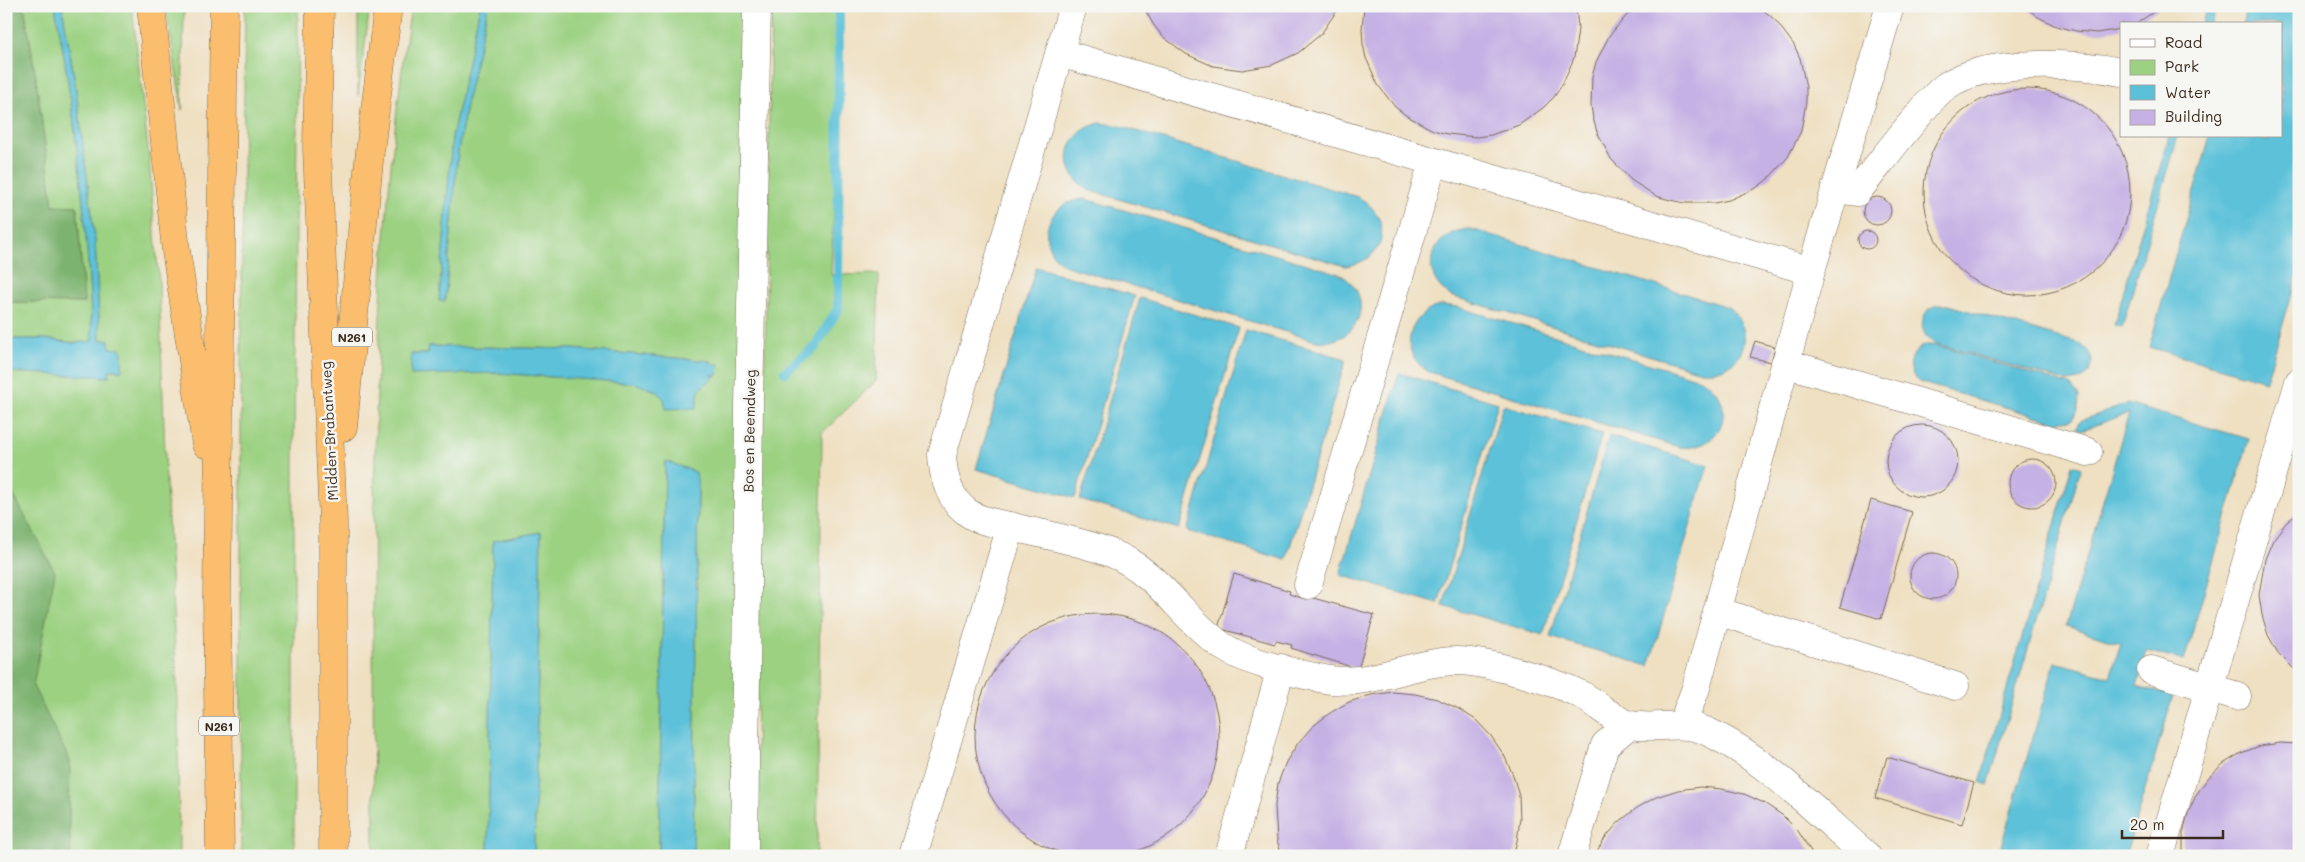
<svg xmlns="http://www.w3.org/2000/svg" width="2305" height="862" font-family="Mali,sans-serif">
<rect width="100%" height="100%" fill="#f6f6f2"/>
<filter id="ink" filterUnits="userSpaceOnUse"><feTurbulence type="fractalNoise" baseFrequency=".02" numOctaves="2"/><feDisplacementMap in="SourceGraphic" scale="10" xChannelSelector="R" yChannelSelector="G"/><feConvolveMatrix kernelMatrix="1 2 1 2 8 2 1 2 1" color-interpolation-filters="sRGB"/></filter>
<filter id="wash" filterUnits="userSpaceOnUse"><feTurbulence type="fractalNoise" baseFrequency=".0096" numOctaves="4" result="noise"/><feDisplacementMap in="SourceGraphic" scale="20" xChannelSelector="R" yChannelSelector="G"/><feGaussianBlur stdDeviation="1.12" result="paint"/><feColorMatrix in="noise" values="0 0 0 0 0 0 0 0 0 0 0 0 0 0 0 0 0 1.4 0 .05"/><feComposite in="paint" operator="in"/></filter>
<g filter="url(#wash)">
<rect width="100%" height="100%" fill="#efe0c2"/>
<path fill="#9cd182" stroke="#6c7e50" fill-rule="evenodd" d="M 24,6 L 55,6 C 76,117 88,228 92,341 C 76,344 62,341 47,339 C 34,338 20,339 6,339 L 6,302 L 84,303 L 77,206 L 53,206 L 36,78 Z
M 62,6 L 132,6 L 149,158 L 159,284 L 166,484 L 178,702 L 179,856 L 6,856 L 6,372 L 109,377 L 109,370 L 122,370 L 110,348 L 100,341 L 95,240 L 75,82 Z
M 166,6 L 184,6 L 182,110 Z
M 245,6 L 298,6 L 294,447 L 294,856 L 241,856 L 241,351 Z
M 358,6 L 370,6 L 358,96 Z
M 411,6 L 480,6 L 452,137 L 439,301 L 445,301 L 458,152 L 467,99 L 488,6 L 752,6 L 735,856 L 693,856 L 698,487 L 665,461 L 659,856 L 534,856 L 541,532 L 493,541 L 488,856 L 374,856 C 373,572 367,288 411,6 ZM 428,346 L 573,349 L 711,361 L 711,365 L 718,364 L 718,374 L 710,375 L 714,376 L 699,390 L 696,408 L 664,399 L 657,391 L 634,383 L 498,373 L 430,374 L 426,373 L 411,354 L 428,354 Z
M 771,6 L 838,6 L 836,162 L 831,275 L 879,274 L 876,381 L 822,433 L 817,856 L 755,856 L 760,411 L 765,367 Z"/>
<path fill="#7db370" stroke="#5c6e47" d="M 6,6 L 24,6 L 36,78 L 53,205 L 77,206 L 84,303 L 6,302 Z
M 6,492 L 12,492 L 55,572 L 33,686 L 70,761 L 69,822 L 71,856 L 6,856 Z"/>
<path fill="#5bc1d9" stroke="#4b767c" d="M 55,6 L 62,6 L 75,82 L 95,240 L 100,340 L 109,340 L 110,348 L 122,349 L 122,370 L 109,370 L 109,377 L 6,372 L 6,339 L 45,339 L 74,343 L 92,341 C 88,228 76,117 55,6 Z
M 480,6 L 488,6 L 467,99 L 458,152 L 445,301 L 439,301 L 452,137 Z
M 2207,6 L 2216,6 L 2211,24 L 2202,24 Z
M 2247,6 L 2299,6 L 2299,137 L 2295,149 L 2299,150 L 2299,270 L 2266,381 L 2149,347 L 2210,136 L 2252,136 L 2268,141 L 2269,136 L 2281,136 L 2281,24 L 2242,24 Z
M 1100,123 L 1116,125 L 1358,197 C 1395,217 1387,262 1345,266 L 1088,190 C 1056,170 1065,131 1100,123 Z
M 2169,136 L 2178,136 L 2122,327 L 2114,325 Z
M 1086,199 L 1337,273 C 1378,292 1361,347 1316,341 L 1066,266 C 1031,245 1047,200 1086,199 Z
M 1471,229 L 1728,307 C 1760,333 1742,376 1701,371 L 1451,296 C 1416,274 1431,230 1471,229 Z
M 1036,267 L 1135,296 L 1075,498 L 976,469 Z
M 1140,298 L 1239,328 L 1179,529 L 1080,500 Z
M 1442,305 L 1457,307 L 1700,379 C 1741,399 1724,453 1679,447 L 1429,372 C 1397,353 1407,314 1442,305 Z
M 1937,305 L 1948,305 L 2078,343 C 2094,351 2097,368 2083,379 L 2068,382 L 1934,343 C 1917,333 1919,311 1937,305 Z
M 1246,330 L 1346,359 L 1286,560 L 1187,531 Z
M 1925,345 L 1936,345 L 2070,385 L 2079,396 L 2078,411 L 2071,420 L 2056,422 L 1922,383 C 1905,374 1908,352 1925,345 Z
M 428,346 L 573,349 L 711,361 L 711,364 L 719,364 L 718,375 L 711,375 L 715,376 L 699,390 L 696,408 L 666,409 L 664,399 L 657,391 L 634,383 L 498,373 L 411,375 L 411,354 L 428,354 Z
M 1399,373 L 1498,403 L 1438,604 L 1340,575 Z
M 2127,404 L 2249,439 L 2184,661 L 2147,651 L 2137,686 L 2173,696 L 2125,856 L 1998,856 L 2055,662 L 2110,677 L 2121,643 L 2066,626 L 2129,413 L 2082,430 L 2077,428 L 2080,421 Z
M 1503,405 L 1602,434 L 1543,635 L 1443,606 Z
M 1609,436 L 1708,465 L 1649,666 L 1550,637 Z
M 665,461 L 696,472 L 698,487 L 693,856 L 659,856 Z
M 2072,465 L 2081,468 L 1988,785 L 1980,782 Z
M 541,532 L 534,856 L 488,856 L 493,541 Z"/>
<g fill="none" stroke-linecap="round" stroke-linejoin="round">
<path stroke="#5bc1d9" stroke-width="10" d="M 785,372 L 815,347 L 838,309 L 839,6"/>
</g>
<g id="blocks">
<path fill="#c6b1e4" d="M 1143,6 L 1340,6 L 1321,34 L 1298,53 L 1272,65 L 1242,70 L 1213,66 L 1186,54 L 1162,36 L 1153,24 Z
M 1364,6 L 1576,6 L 1578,29 L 1574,58 L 1562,85 L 1554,97 L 1543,108 L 1519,125 L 1491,135 L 1477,137 L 1447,134 L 1433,130 L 1407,116 L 1395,107 L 1378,85 L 1366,58 L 1363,44 L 1362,29 Z
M 1639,6 L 1759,6 L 1776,21 L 1794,45 L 1800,58 L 1806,87 L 1806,102 L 1801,131 L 1788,157 L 1768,179 L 1756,188 L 1729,200 L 1714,203 L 1685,203 L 1670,200 L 1656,196 L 1631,180 L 1611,159 L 1597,132 L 1593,118 L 1591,106 L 1592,77 L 1596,62 L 1609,36 L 1628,14 Z
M 2024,6 L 2162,6 L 2136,24 L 2121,24 L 2121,29 L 2097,33 L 2076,31 L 2056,26 L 2038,17 Z
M1924 192a103 103 0 1 1 206 0a103 103 0 1 1-206 0Z
M1863 211a14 14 0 1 1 28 0a14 14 0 1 1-28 0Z
M1858 240a9 9 0 1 1 18 0a9 9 0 1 1-18 0Z
M 1755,341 L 1775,347 L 1771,362 L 1750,357 Z
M1886 461a36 36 0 1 1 72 0a36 36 0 1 1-72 0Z
M2008 483a24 24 0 1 1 48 0a24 24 0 1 1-48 0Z
M 1871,500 L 1912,512 L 1881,619 L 1840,607 Z
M 2299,511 L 2299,674 L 2278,653 L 2268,635 L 2262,615 L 2259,595 L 2265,559 L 2273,540 L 2285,524 Z
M1910 576a23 23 0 1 1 46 0a23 23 0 1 1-46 0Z
M 1234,574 L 1290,591 L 1289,594 L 1305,599 L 1306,596 L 1374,615 L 1358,669 L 1291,648 L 1292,645 L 1276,641 L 1275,644 L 1218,628 Z
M975 736a122 122 0 1 1 244 0a122 122 0 1 1-244 0Z
M 1393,692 L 1415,694 L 1437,699 L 1457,708 L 1476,720 L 1491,736 L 1504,755 L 1513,775 L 1519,796 L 1520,819 L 1517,841 L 1513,856 L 1282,856 L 1277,840 L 1275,805 L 1278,783 L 1286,762 L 1298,743 L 1312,727 L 1330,713 L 1349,702 L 1371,695 Z
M 2280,743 L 2299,744 L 2299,856 L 2183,856 L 2183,833 L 2188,813 L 2196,795 L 2208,778 L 2223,764 L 2241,753 L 2260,746 Z
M 1887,757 L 1974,783 L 1962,824 L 1875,798 Z
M 1700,787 L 1722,789 L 1744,794 L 1764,803 L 1782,815 L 1798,831 L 1814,856 L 1594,856 L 1605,838 L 1619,822 L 1637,808 L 1656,797 L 1678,790 Z"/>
</g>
</g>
<g filter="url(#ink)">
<use href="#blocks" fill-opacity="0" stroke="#7a6a57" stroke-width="1"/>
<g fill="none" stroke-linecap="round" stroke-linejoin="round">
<g stroke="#7a6a57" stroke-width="29">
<path id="minor" d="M 1073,6 L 942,455 C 943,475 949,499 967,512 C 979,522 998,523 1013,527 C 1046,535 1080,541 1111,553 C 1157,571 1180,615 1218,643 C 1242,662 1294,673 1324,679 C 1370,688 1410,662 1456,661 C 1487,661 1559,682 1585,697 C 1598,705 1618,723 1631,725 C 1656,730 1682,720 1706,731 C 1764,757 1819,814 1867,856
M 1060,53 L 1811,271 L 1890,6
M 1835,189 L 1857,192 C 1877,167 1896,141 1917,117 C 1926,106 1934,95 1946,86 C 1986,58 2075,63 2121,72
M 1785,363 L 2088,452
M 1308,585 L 1433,162
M 1717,611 L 1955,686
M 2151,670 L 2237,696
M 1682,725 L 1696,688 L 1811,271
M 744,856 L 749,406 L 757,6
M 913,856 L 1011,526
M 1229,856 L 1281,668
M 1572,856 L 1605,745 L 1629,725
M 2160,856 L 2299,382"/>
</g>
<g stroke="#7a6a57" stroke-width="29">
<path id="highway" d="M 151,6 L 176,251 L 206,444
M 320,6 L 317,148 L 333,522 L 333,856
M 343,427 L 370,151 L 388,6
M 220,856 L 217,597 L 224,6"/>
</g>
<use href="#minor" stroke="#fff" stroke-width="28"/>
<use href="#highway" stroke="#fbbe6e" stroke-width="28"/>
</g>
</g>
<g text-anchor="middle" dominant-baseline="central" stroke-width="5" stroke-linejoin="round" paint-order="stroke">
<g fill="#f6f6f2" stroke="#73675e" stroke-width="1">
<rect x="332" y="327.5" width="40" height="19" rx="4"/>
<rect x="199" y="716.5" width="40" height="19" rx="4"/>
</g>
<g font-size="12" font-weight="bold" fill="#3b2a1e">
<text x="352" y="337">N261</text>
<text x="219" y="726">N261</text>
</g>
<g font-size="14" fill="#3b2a1e" stroke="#f6f6f2">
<text transform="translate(329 431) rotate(-93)">Midden-Brabantweg</text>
<text transform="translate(749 431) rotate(-89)">Bos en Beemdweg</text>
</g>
</g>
<rect width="2305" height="862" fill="none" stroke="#f6f6f2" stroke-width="25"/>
<rect x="2120" y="22" width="162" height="115" fill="#f6f6f2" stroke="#aba49d"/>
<rect x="2130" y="39" width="25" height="8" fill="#ffffff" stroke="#aba49d"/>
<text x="2165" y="48" font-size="15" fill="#3b2a1e">Road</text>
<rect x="2130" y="60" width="25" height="15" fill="#9cd182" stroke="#aba49d"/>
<text x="2165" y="72" font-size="15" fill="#3b2a1e">Park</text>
<rect x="2130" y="85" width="25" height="15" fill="#5bc1d9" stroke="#aba49d"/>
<text x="2165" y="98" font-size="15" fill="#3b2a1e">Water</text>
<rect x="2130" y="110" width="25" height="15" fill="#c6b1e4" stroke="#aba49d"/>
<text x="2165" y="122" font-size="15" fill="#3b2a1e">Building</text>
<path d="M2122 830v8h101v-8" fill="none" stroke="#3b2a1e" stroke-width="2.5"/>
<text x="2130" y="830" font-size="15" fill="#3b2a1e" stroke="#f6f6f2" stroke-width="4" paint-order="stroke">20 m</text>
</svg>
